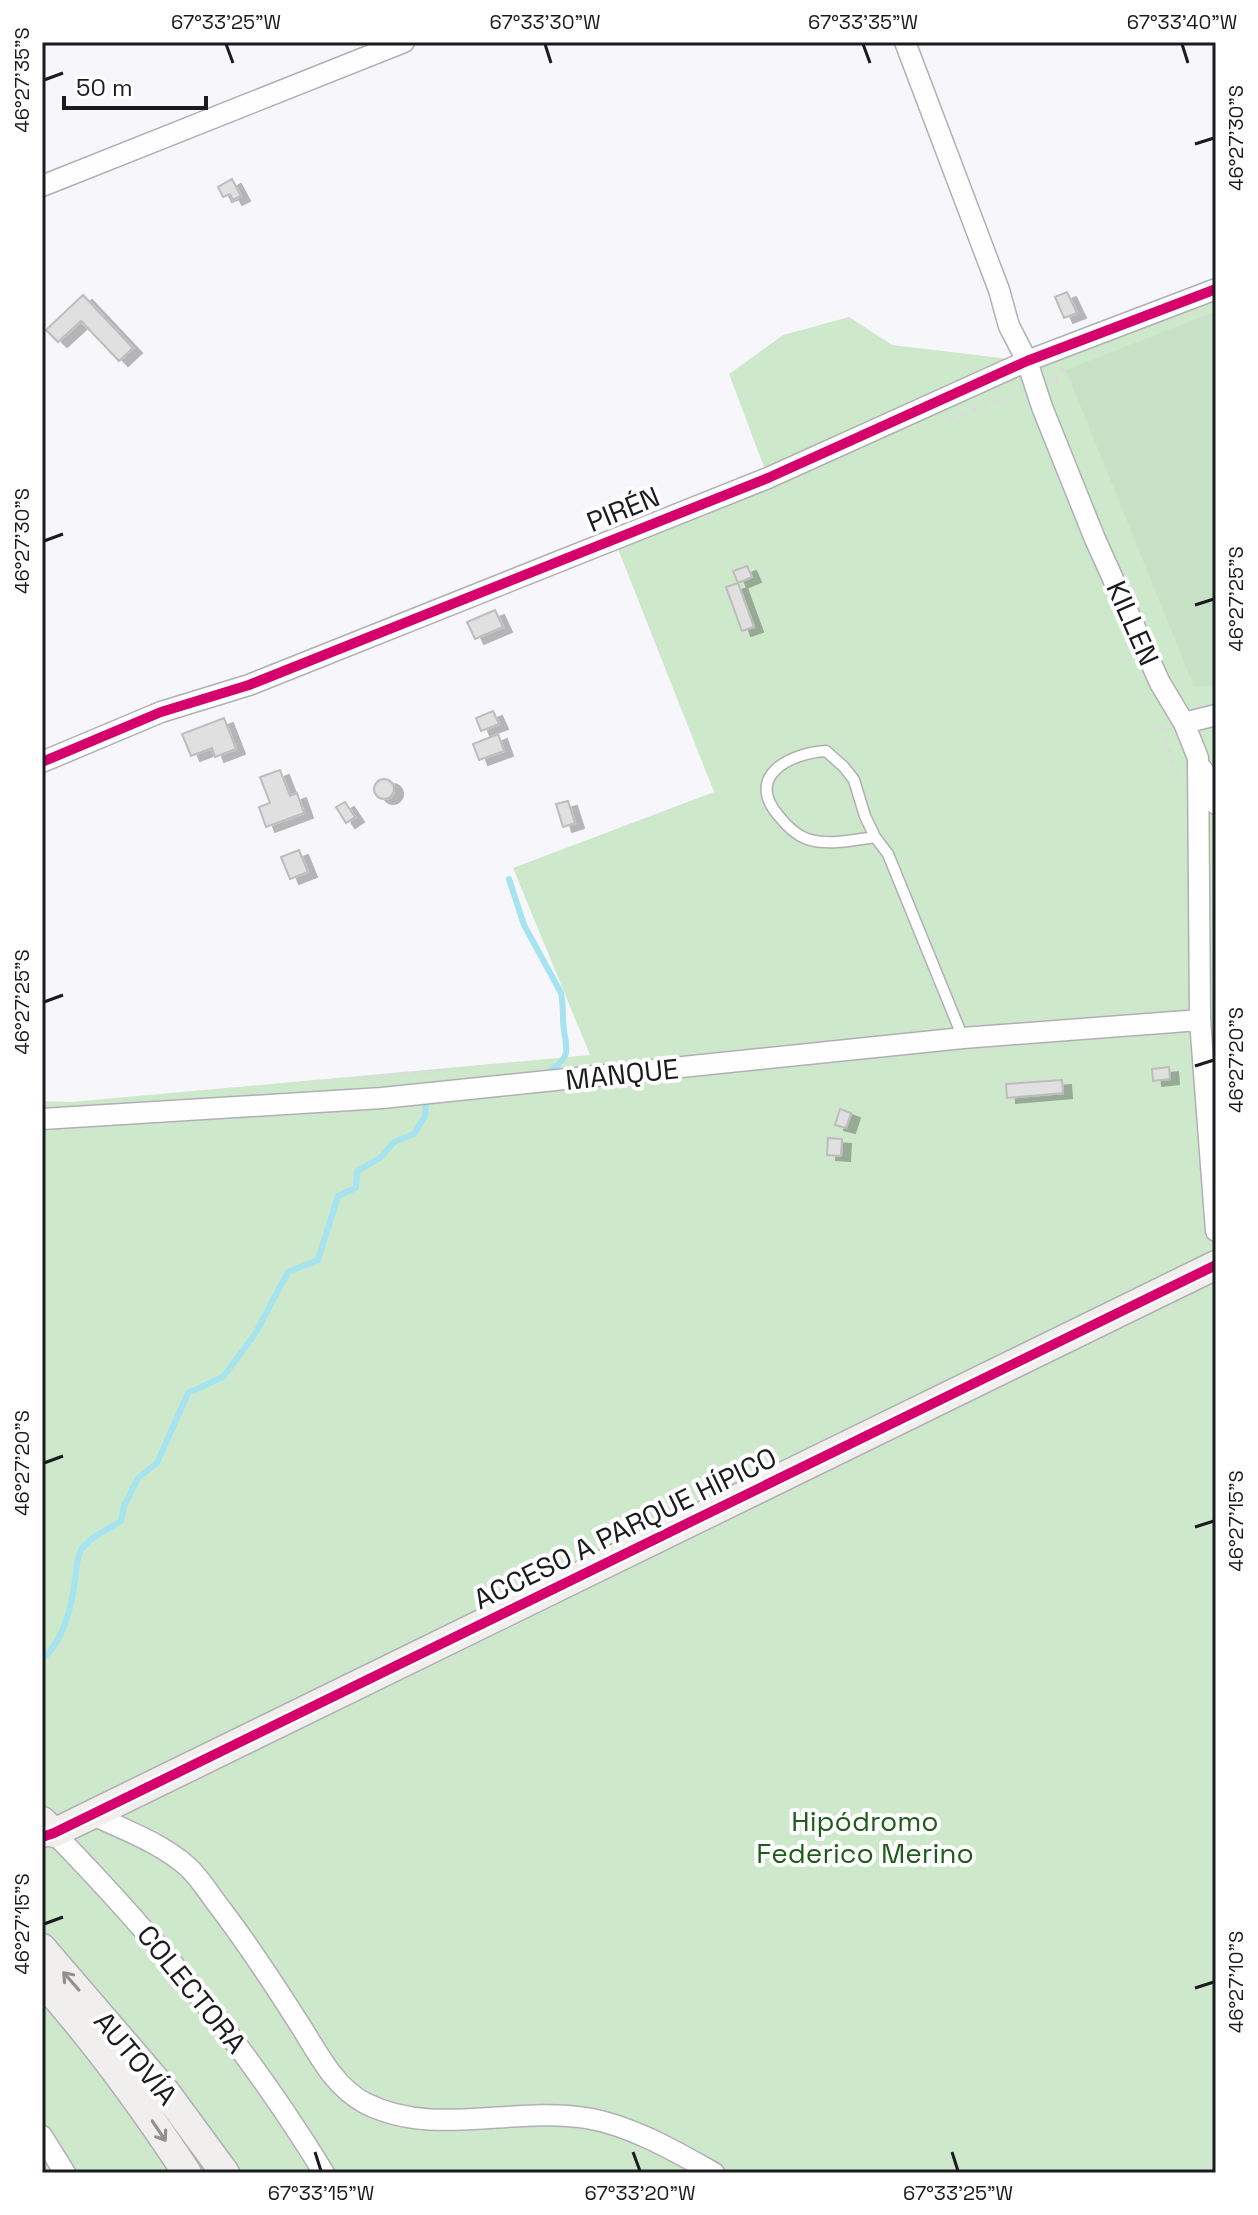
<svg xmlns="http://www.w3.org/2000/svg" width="1258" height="2215" font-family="'Space Grotesk',sans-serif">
<defs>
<filter id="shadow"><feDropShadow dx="9" dy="5" stdDeviation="0" flood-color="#0004"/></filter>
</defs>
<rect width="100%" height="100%" fill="#f7f7fb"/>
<path fill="#cee8cc" d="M 1216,289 L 1216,2173 L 42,2173 L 42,1101 L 71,1102 L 590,1055 L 513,868 L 714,792 L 614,539 L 768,478 L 729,374 L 783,335 L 849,317 L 892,345 L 1027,361 Z"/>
<path fill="#c8e2c7" d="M 1216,311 L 1216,685 L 1194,687 L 1066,370 Z"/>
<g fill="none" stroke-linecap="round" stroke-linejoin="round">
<path stroke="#a4e3ef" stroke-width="6" d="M 509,879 L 524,925 L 561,993 C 563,1003 563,1011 563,1021 C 565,1049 575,1055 547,1073
M 42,1659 C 63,1643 72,1605 75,1580 C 77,1570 76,1558 81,1550 C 90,1537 108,1529 121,1521 L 124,1506 L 138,1478 L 157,1463 L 188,1393 L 223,1377 L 255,1334 L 288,1272 L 318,1260 L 338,1196 L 356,1188 L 357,1171 L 380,1158 L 394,1142 L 414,1134 L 425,1116 L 426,1104 L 431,1100"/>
</g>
<path fill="#e1e0e0" stroke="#bebcbd" stroke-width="2" filter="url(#shadow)" d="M 232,179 L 241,196 L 233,200 L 230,194 L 223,197 L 218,187 Z
M 1067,292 L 1077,313 L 1064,318 L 1055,297 Z
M 83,295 L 133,348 L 119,361 L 81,321 L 58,342 L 46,330 Z
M 747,566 L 752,577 L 738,583 L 733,571 Z
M 738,583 L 754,627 L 742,631 L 726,587 Z
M 495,610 L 503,627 L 475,639 L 467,622 Z
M 493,711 L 499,724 L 481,731 L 476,718 Z
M 224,718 L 236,749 L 215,757 L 212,748 L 191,756 L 182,734 Z
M 498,734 L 504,751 L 479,760 L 473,744 Z
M 280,770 L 290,796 L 297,793 L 304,813 L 266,827 L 259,807 L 270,803 L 260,777 Z
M374 789a10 10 0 1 1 20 0a10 10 0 1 1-20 0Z
M 568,801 L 575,823 L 563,827 L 556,804 Z
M 345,802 L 355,817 L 346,823 L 336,807 Z
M 299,850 L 308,872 L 290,879 L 281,857 Z
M 1169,1067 L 1170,1079 L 1153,1081 L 1152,1069 Z
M 1062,1080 L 1063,1093 L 1007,1098 L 1006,1084 Z
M 840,1109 L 851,1113 L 846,1128 L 835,1125 Z
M 828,1138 L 842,1139 L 841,1156 L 827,1155 Z"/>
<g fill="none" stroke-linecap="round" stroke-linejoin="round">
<g stroke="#b0b0b4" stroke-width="13">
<path id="lane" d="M 875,837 C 853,840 828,846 807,839 C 796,835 785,824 778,815 C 745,776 790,753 826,751 L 844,767 L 854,780 L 865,816 L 875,837 L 888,854 L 963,1038"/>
</g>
<g stroke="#b0b0b4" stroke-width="23">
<path id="street" d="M 905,42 L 999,290 L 1009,326 L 1027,361 L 1042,407 L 1095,539 L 1160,683 L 1184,723 L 1198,758 L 1200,1020 L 1216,1231
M 42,186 L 404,42
M 1184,723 L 1216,715
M 42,762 L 161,712 L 249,685 L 768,478 L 1027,361 L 1216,289
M 1203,770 L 1216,804
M 42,1119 L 382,1098 L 963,1038 L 1200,1020
M 93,1815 C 125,1830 161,1843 188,1867 C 199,1877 208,1892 218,1905 C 247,1943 274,1984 300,2025 C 318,2053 334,2087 365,2103 C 433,2138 514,2106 586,2118 C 630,2125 675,2151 714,2173
M 42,1837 L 54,1833 C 158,1940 246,2046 324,2173
M 42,2136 L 65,2173"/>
</g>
<g stroke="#b0b0b4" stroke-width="31">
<path id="secondary" d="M 42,1821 L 54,1833 L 1216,1265
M 42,1948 L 164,2090 L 225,2173
M 42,1981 C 96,2041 143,2106 187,2173"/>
</g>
<path stroke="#dbdbdc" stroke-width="3" stroke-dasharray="6 6" stroke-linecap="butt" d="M 1055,382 L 1063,368
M 949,419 L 1001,399 L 1018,400
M 1161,725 L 1177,775
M 352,1079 L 444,1070"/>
<use href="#lane" stroke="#fefefe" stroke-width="10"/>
<use href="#street" stroke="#fefefe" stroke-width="20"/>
<use href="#secondary" stroke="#f1efed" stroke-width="28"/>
<g stroke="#fff" stroke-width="15">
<path id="cycleway" d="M 42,762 L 161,712 L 249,685 L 768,478 L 1027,361 L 1216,289
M 42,1837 L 54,1833 L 1216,1265"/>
</g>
<use href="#cycleway" stroke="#d6006c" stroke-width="10"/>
</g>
<defs><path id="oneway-shaft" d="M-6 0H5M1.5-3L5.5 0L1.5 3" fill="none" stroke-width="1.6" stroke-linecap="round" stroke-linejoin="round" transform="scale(2)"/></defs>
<g stroke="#909090">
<use href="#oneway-shaft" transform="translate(71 1981) rotate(-131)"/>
<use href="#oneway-shaft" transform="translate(159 2131) rotate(56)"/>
</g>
<path fill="none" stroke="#1a1b1e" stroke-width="3" d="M 226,44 L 233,63M 545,44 L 551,63M 863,44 L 870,63M 1182,44 L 1188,63M 44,80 L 63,73M 1195,144 L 1214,138M 44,541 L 63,534M 1195,605 L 1214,599M 44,1002 L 63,995M 1195,1066 L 1214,1060M 44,1463 L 63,1456M 1195,1527 L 1214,1521M 44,1924 L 63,1917M 1195,1988 L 1214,1982M 315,2152 L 321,2171M 633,2152 L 640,2171M 952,2152 L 958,2171"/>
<g text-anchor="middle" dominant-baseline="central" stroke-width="8" stroke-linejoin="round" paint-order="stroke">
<g font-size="28" fill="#1a1b1e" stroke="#fff">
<text transform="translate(623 509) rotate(-22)">PIRÉN</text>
<text transform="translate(1133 623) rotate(66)">KILLEN</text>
<text transform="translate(622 1074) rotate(-6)">MANQUE</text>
<text transform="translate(625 1528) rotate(-26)">ACCESO A PARQUE HÍPICO</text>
<text transform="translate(192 1989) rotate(51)">COLECTORA</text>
<text transform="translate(136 2058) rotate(50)">AUTOVÍA</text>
</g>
<g font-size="28" fill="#1e5d19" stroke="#fff">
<text x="865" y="1821">Hipódromo<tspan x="865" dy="32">Federico Merino</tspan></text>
</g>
</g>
<rect width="1258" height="2215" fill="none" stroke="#ffffff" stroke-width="88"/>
<path d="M64 96v12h142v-12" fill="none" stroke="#1a1b1e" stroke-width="4"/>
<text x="76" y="96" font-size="24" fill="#1a1b1e" stroke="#ffffff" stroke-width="6" paint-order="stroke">50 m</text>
<rect x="44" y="44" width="1170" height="2127" fill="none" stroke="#1a1b1e" stroke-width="3"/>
<g font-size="20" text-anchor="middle" fill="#1a1b1e">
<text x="226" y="29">67°33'25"W</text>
<text x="545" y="29">67°33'30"W</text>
<text x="863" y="29">67°33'35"W</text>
<text x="1182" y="29">67°33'40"W</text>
<text transform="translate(22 80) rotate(-90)" y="7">46°27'35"S</text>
<text transform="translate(1236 138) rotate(-90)" y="7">46°27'30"S</text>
<text transform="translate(22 541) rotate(-90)" y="7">46°27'30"S</text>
<text transform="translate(1236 599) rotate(-90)" y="7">46°27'25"S</text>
<text transform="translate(22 1002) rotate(-90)" y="7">46°27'25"S</text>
<text transform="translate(1236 1060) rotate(-90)" y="7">46°27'20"S</text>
<text transform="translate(22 1463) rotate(-90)" y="7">46°27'20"S</text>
<text transform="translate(1236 1521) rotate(-90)" y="7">46°27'15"S</text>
<text transform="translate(22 1924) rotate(-90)" y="7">46°27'15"S</text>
<text transform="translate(1236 1982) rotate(-90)" y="7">46°27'10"S</text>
<text x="321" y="2200">67°33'15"W</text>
<text x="640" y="2200">67°33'20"W</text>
<text x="958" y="2200">67°33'25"W</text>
</g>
</svg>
